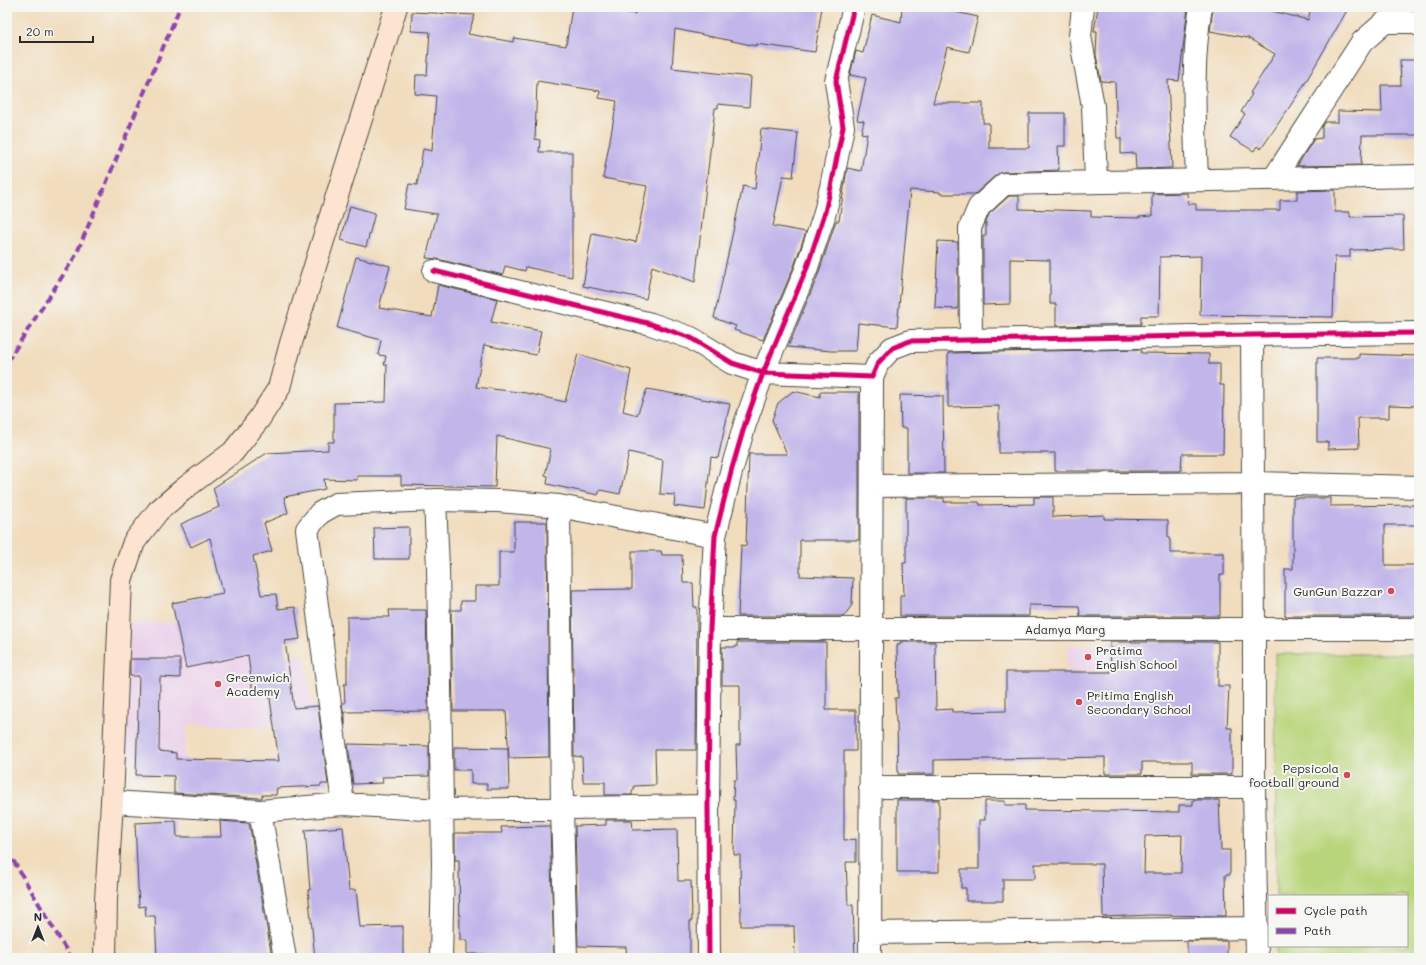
<svg xmlns="http://www.w3.org/2000/svg" width="1426" height="965" font-family="Mali,sans-serif">
<rect width="100%" height="100%" fill="#f6f6f2"/>
<filter id="ink" filterUnits="userSpaceOnUse"><feTurbulence type="fractalNoise" baseFrequency=".025" numOctaves="2"/><feDisplacementMap in="SourceGraphic" scale="8" xChannelSelector="R" yChannelSelector="G"/><feConvolveMatrix kernelMatrix="1 2 1 2 8 2 1 2 1" color-interpolation-filters="sRGB"/></filter>
<filter id="wash" filterUnits="userSpaceOnUse"><feTurbulence type="fractalNoise" baseFrequency=".012" numOctaves="4" result="noise"/><feDisplacementMap in="SourceGraphic" scale="16" xChannelSelector="R" yChannelSelector="G"/><feGaussianBlur stdDeviation="0.9" result="paint"/><feColorMatrix in="noise" values="0 0 0 0 0 0 0 0 0 0 0 0 0 0 0 0 0 1.4 0 .05"/><feComposite in="paint" operator="in"/></filter>
<g filter="url(#wash)">
<rect width="100%" height="100%" fill="#f1ddbe"/>
<path fill="#ebd1eb" d="M 183,622 L 286,656 L 305,655 L 313,712 L 260,728 L 188,723 L 183,766 L 124,765 L 130,624 Z
M 1068,645 L 1109,645 L 1109,670 L 1067,670 Z"/>
<path fill="#b9d57b" stroke="#728053" d="M 1275,654 L 1419,654 L 1419,958 L 1276,958 L 1276,946 L 1407,946 L 1407,896 L 1276,896 Z"/>
<g id="blocks">
<path fill="#c1b5ea" fill-rule="evenodd" d="M 572,7 L 592,7 L 635,14 L 634,7 L 822,7 L 815,52 L 756,44 L 756,46 L 675,29 L 672,68 L 751,77 L 749,107 L 718,104 L 718,108 L 715,108 L 695,282 L 652,266 L 646,299 L 583,286 L 592,233 L 636,242 L 647,186 L 603,178 L 617,101 L 599,98 L 600,91 L 537,81 L 535,139 L 540,140 L 539,152 L 572,152 L 572,277 L 526,267 L 525,271 L 505,266 L 503,275 L 437,259 L 426,258 L 437,214 L 404,209 L 409,184 L 417,185 L 423,149 L 432,151 L 436,96 L 415,94 L 416,75 L 427,75 L 430,32 L 411,31 L 412,12 L 475,15 L 468,34 L 513,42 L 514,38 L 566,46 Z
M 902,7 L 933,7 L 978,17 L 969,52 L 947,47 L 933,103 L 983,103 L 983,123 L 989,123 L 989,148 L 1029,148 L 1029,113 L 1065,113 L 1065,146 L 1058,146 L 1059,170 L 1003,172 L 996,175 L 975,194 L 940,194 L 940,192 L 910,190 L 897,327 L 858,323 L 856,351 L 831,351 L 788,347 L 818,275 L 836,221 L 839,221 L 847,168 L 861,171 L 867,134 L 861,133 L 864,121 L 857,120 L 866,78 L 850,75 L 856,51 L 863,53 L 872,15 L 901,22 Z
M 1098,7 L 1188,7 L 1179,81 L 1168,80 L 1172,168 L 1136,169 L 1135,153 L 1121,154 L 1121,138 L 1117,138 L 1115,82 L 1101,81 L 1096,55 L 1097,31 L 1094,31 Z
M 1213,7 L 1256,7 L 1308,20 L 1311,7 L 1349,7 L 1301,90 L 1261,149 L 1257,146 L 1254,151 L 1230,137 L 1245,114 L 1241,112 L 1252,94 L 1250,93 L 1275,54 L 1248,38 L 1210,31 Z
M 1400,60 L 1419,60 L 1419,135 L 1362,135 L 1361,165 L 1297,166 L 1314,139 L 1322,138 L 1322,126 L 1325,122 L 1338,122 L 1338,111 L 1382,112 L 1381,85 L 1401,85 Z
M 761,129 L 798,133 L 793,177 L 783,176 L 773,226 L 806,232 L 794,266 L 763,340 L 734,330 L 736,326 L 714,318 L 743,186 L 755,189 Z
M 1335,190 L 1335,212 L 1350,212 L 1350,217 L 1403,216 L 1404,249 L 1350,250 L 1350,257 L 1335,257 L 1333,317 L 1200,315 L 1201,256 L 1160,257 L 1159,316 L 1141,316 L 1141,324 L 1056,326 L 1056,304 L 1050,304 L 1050,260 L 1010,259 L 1010,304 L 983,305 L 983,236 L 986,236 L 986,222 L 989,214 L 1009,196 L 1019,196 L 1019,209 L 1091,211 L 1091,217 L 1139,218 L 1139,217 L 1152,216 L 1152,194 L 1187,193 L 1188,204 L 1196,204 L 1196,210 L 1280,210 L 1280,200 L 1297,200 L 1297,191 Z
M 350,206 L 375,213 L 366,247 L 341,240 Z
M 938,241 L 958,242 L 958,309 L 935,308 Z
M 356,257 L 390,266 L 379,308 L 432,317 L 438,285 L 497,299 L 491,322 L 541,331 L 536,355 L 484,345 L 476,387 L 526,393 L 565,402 L 578,354 L 631,370 L 623,411 L 637,415 L 647,389 L 730,404 L 718,458 L 711,457 L 705,510 L 674,506 L 675,495 L 660,494 L 663,460 L 629,452 L 620,494 L 600,490 L 598,495 L 547,484 L 548,476 L 545,475 L 551,449 L 497,436 L 495,487 L 401,485 L 401,476 L 357,476 L 357,480 L 324,479 L 325,489 L 284,497 L 288,513 L 264,523 L 272,551 L 253,556 L 261,595 L 276,594 L 278,609 L 295,607 L 300,639 L 285,641 L 294,708 L 318,706 L 328,784 L 321,784 L 321,786 L 277,788 L 276,795 L 262,795 L 262,798 L 260,798 L 174,793 L 174,776 L 136,775 L 139,676 L 130,676 L 130,659 L 180,659 L 180,678 L 160,677 L 159,751 L 176,753 L 176,759 L 279,761 L 269,692 L 253,694 L 248,655 L 186,668 L 172,603 L 223,593 L 210,538 L 191,547 L 181,524 L 219,507 L 213,488 L 267,453 L 328,450 L 328,442 L 334,442 L 334,403 L 386,402 L 387,365 L 384,365 L 386,356 L 378,355 L 381,340 L 337,328 Z
M 1141,349 L 1141,353 L 1209,354 L 1209,364 L 1220,364 L 1220,385 L 1224,385 L 1223,454 L 1182,454 L 1181,471 L 1055,471 L 1055,453 L 999,453 L 999,406 L 948,407 L 948,353 Z
M 1359,354 L 1419,356 L 1419,406 L 1389,405 L 1389,418 L 1358,418 L 1359,448 L 1328,449 L 1328,442 L 1317,442 L 1317,358 L 1359,358 Z
M 793,391 L 820,397 L 820,392 L 859,392 L 859,540 L 800,540 L 800,576 L 853,578 L 852,605 L 844,616 L 738,616 L 741,545 L 746,546 L 749,455 L 749,454 L 787,454 L 772,420 L 778,403 Z
M 900,395 L 943,396 L 944,473 L 907,473 L 907,428 L 901,428 Z
M 1034,497 L 1053,497 L 1053,517 L 1104,515 L 1104,519 L 1168,520 L 1168,537 L 1170,537 L 1170,553 L 1224,553 L 1224,575 L 1220,575 L 1220,616 L 1080,616 L 1079,606 L 1029,605 L 1029,616 L 900,616 L 900,595 L 904,595 L 903,563 L 906,563 L 906,500 L 907,498 L 944,498 L 944,502 L 979,502 L 980,505 L 1034,504 Z
M 1293,498 L 1330,498 L 1330,506 L 1419,505 L 1419,525 L 1385,525 L 1385,565 L 1419,565 L 1419,616 L 1285,616 L 1285,569 L 1293,569 Z
M 514,522 L 547,522 L 549,757 L 509,758 L 506,711 L 453,711 L 451,610 L 461,610 L 461,601 L 475,601 L 475,586 L 499,586 L 499,552 L 514,552 Z
M 409,527 L 409,559 L 375,559 L 374,528 Z
M 632,551 L 661,551 L 662,555 L 682,555 L 683,583 L 693,583 L 694,607 L 697,607 L 696,750 L 655,750 L 656,785 L 634,786 L 634,790 L 632,790 L 632,795 L 605,795 L 605,782 L 583,782 L 582,757 L 574,756 L 572,590 L 632,589 Z
M 389,610 L 426,610 L 428,711 L 345,712 L 345,725 L 342,703 L 345,703 L 344,684 L 347,684 L 347,617 L 390,617 Z
M 737,642 L 826,642 L 826,710 L 856,710 L 856,751 L 844,751 L 844,840 L 856,839 L 856,862 L 846,862 L 848,905 L 853,905 L 855,958 L 795,958 L 794,926 L 741,926 L 740,855 L 734,855 L 735,800 L 733,800 L 734,780 L 737,780 L 736,745 L 740,745 L 740,685 L 722,685 L 722,647 L 737,647 Z
M 900,642 L 935,642 L 936,710 L 952,709 L 952,712 L 1006,711 L 1006,672 L 1111,672 L 1110,642 L 1218,642 L 1218,686 L 1229,686 L 1227,728 L 1232,728 L 1232,774 L 1192,774 L 1192,762 L 1142,762 L 1142,774 L 1105,774 L 1105,757 L 934,760 L 934,774 L 898,774 L 897,722 L 896,722 L 895,698 L 898,698 L 897,645 L 900,645 Z
M 348,744 L 429,746 L 429,776 L 382,777 L 383,783 L 353,784 Z
M 454,747 L 508,748 L 509,789 L 487,789 L 487,784 L 471,784 L 471,770 L 454,770 Z
M 897,800 L 939,800 L 939,872 L 897,872 Z
M 1193,800 L 1219,800 L 1221,850 L 1230,850 L 1230,875 L 1225,875 L 1226,916 L 1150,915 L 1103,917 L 1102,864 L 1035,864 L 1035,879 L 1003,879 L 1003,901 L 966,901 L 966,888 L 961,888 L 961,869 L 979,869 L 979,820 L 985,820 L 985,801 L 1005,801 L 1005,805 L 1025,805 L 1025,810 L 1179,812 L 1179,805 L 1193,805 ZM 1182,835 L 1181,873 L 1144,873 L 1145,836 Z
M 606,820 L 632,820 L 633,830 L 677,829 L 678,881 L 691,881 L 692,921 L 690,921 L 690,958 L 627,958 L 626,947 L 578,946 L 575,826 L 606,825 Z
M 176,821 L 177,837 L 221,837 L 220,821 L 249,823 L 253,845 L 254,858 L 255,858 L 272,958 L 157,958 L 155,916 L 146,916 L 145,906 L 139,907 L 135,823 Z
M 550,826 L 554,958 L 487,958 L 487,954 L 467,954 L 467,940 L 460,940 L 459,860 L 455,860 L 455,833 L 502,833 L 501,827 Z
M 343,827 L 349,890 L 356,890 L 360,927 L 403,926 L 403,958 L 315,958 L 308,890 L 310,890 L 305,830 Z
M 1187,941 L 1227,941 L 1227,958 L 1187,958 Z"/>
</g>
</g>
<g filter="url(#ink)">
<use href="#blocks" fill-opacity="0" stroke="#494641" stroke-width="1"/>
<g fill="none" stroke-linecap="round" stroke-linejoin="round">
<g stroke="#494641" stroke-width="24">
<path id="minor" d="M 1083,7 L 1080,36 L 1093,106 L 1096,181
M 1274,178 L 1362,42 L 1385,22 L 1412,22 L 1419,25
M 1197,180 C 1195,122 1191,64 1201,7
M 434,271 L 651,324 L 691,338 L 732,363 L 763,373 L 872,377 L 878,363 L 892,348 L 910,341 L 1252,335 L 1419,333
M 1252,335 L 1254,629 L 1254,787 L 1257,958
M 971,339 L 970,228 L 979,207 L 1004,184 L 1419,176
M 872,486 L 1252,483 L 1419,487
M 435,500 L 438,568 L 443,864 L 441,958
M 559,506 L 562,809 L 566,958
M 710,629 L 1419,629
M 870,787 L 1254,787
M 112,802 L 260,811 L 343,804 L 441,810 L 708,806
M 343,804 L 307,529 L 320,513 L 336,504 L 435,500 L 498,501 L 559,506 L 715,536
M 260,811 L 285,958
M 870,933 L 1257,928
M 709,958 L 708,806 L 710,629 L 715,536 L 731,472 L 745,424 L 763,373 L 806,270 L 824,216 L 831,187 L 843,127 L 836,81 L 854,7
M 870,958 L 872,377"/>
</g>
<g stroke="#494641" stroke-width="24">
<path id="secondary" d="M 105,958 L 106,900 L 112,802 L 121,580 L 134,542 L 158,511 L 185,488 L 233,452 L 259,419 L 279,388 L 291,343 L 396,7"/>
</g>
<use href="#minor" stroke="#fff" stroke-width="22"/>
<use href="#secondary" stroke="#fde4d1" stroke-width="22"/>
<path stroke="#8e44ad" stroke-width="4" stroke-dasharray="8 4" stroke-linecap="butt" d="M 7,362 L 76,255 L 180,7
M 7,850 L 71,958"/>
<g stroke="#f6f6f2" stroke-width="8">
<path id="cycleway" d="M 434,271 L 651,324 L 691,338 L 732,363 L 763,373 L 872,377 L 878,363 L 892,348 L 910,341 L 1252,335 L 1419,333
M 709,958 L 708,806 L 710,629 L 715,536 L 731,472 L 745,424 L 763,373 L 806,270 L 824,216 L 831,187 L 843,127 L 836,81 L 854,7"/>
</g>
<use href="#cycleway" stroke="#d6006c" stroke-width="5"/>
</g>
</g>
<g fill="#d1495b" stroke="#f6f6f2" stroke-width="1.5">
<circle cx="1391" cy="591" r="4"/>
<circle cx="1088" cy="657" r="4"/>
<circle cx="218" cy="684" r="4"/>
<circle cx="1079" cy="702" r="4"/>
<circle cx="1347" cy="775" r="4"/>
</g>
<g text-anchor="middle" dominant-baseline="central" stroke-width="4" stroke-linejoin="round" paint-order="stroke">
<g font-size="12" fill="#2b2b2b" stroke="#f6f6f2" text-anchor="start">
<text x="1383" y="591" text-anchor="end">GunGun Bazzar</text>
<text x="1096" y="650">Pratima<tspan x="1096" dy="14">English School</tspan></text>
<text x="226" y="677">Greenwich<tspan x="226" dy="14">Academy</tspan></text>
<text x="1087" y="695">Pritima English<tspan x="1087" dy="14">Secondary School</tspan></text>
<text x="1339" y="768" text-anchor="end">Pepsicola<tspan x="1339" dy="14">football ground</tspan></text>
</g>
<g font-size="12" fill="#2b2b2b" stroke="#f6f6f2">
<text x="1065" y="629">Adamya Marg</text>
</g>
</g>
<rect width="1426" height="965" fill="none" stroke="#f6f6f2" stroke-width="24"/>
<rect x="1268" y="895" width="140" height="52" fill="#f6f6f2" stroke="#a5a5a2"/>
<rect x="1276" y="908" width="20" height="6" fill="#d6006c" stroke="#a5a5a2"/>
<text x="1304" y="915" font-size="12" fill="#2b2b2b">Cycle path</text>
<rect x="1276" y="928" width="20" height="6" fill="#8e44ad" stroke="#a5a5a2"/>
<text x="1304" y="935" font-size="12" fill="#2b2b2b">Path</text>
<g transform="translate(38 927)" stroke="#f6f6f2" stroke-width="3" paint-order="stroke">
<path d="M0-3L7 15L0 10L-7 15Z" fill="#2b2b2b"/>
<text y="-6" font-size="11" font-weight="bold" text-anchor="middle" fill="#2b2b2b">N</text>
</g>
<path d="M20 36v6h73v-6" fill="none" stroke="#2b2b2b" stroke-width="2"/>
<text x="26" y="36" font-size="12" fill="#2b2b2b" stroke="#f6f6f2" stroke-width="3" paint-order="stroke">20 m</text>
</svg>
